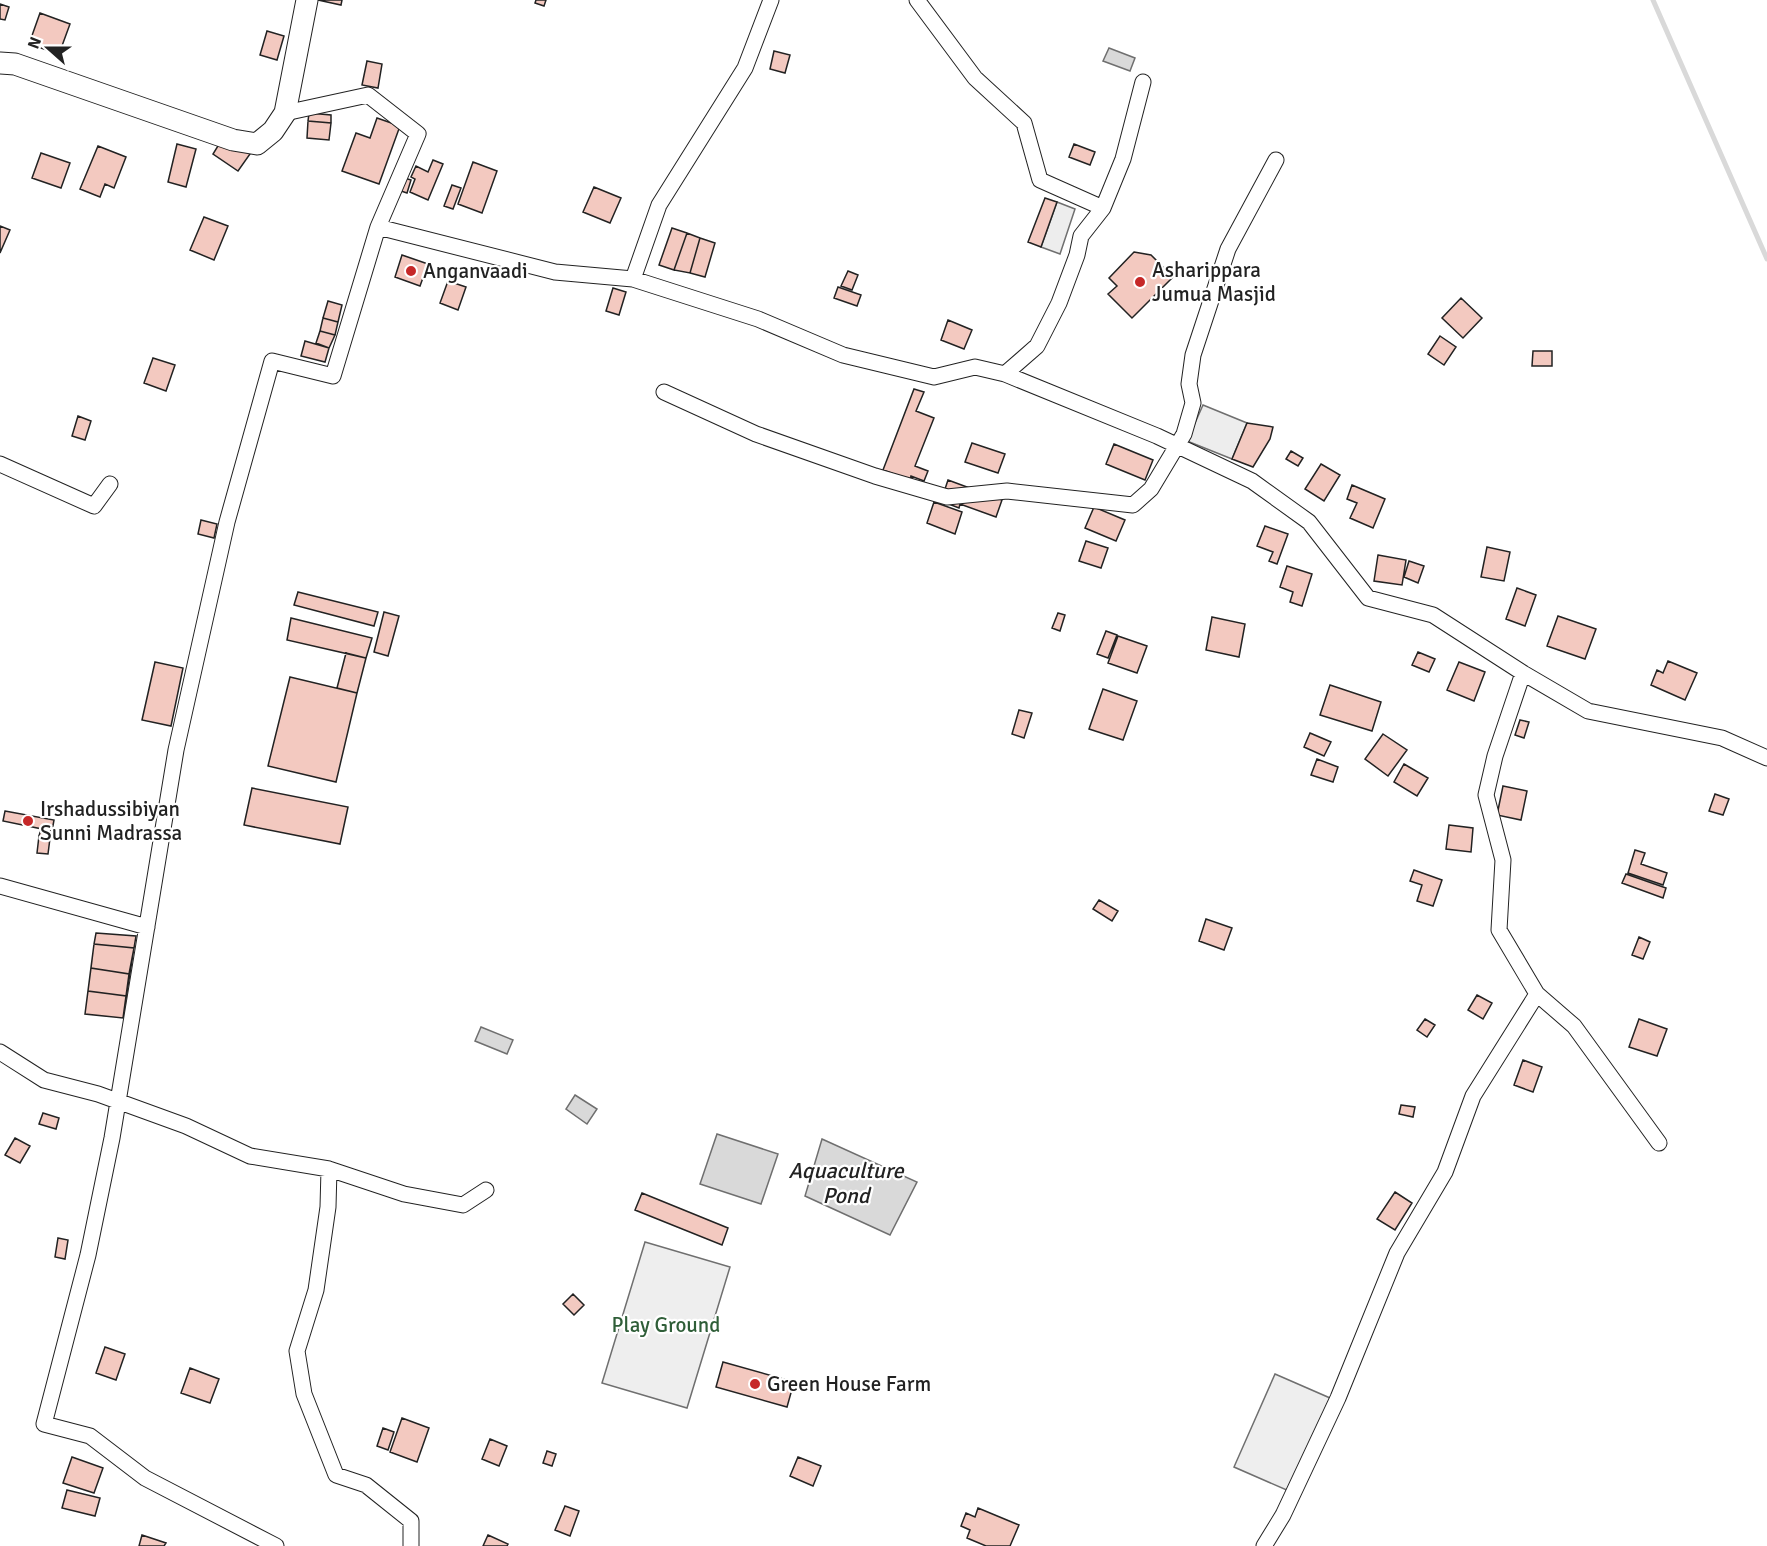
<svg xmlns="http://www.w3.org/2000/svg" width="1767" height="1546" font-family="Signika,sans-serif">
<rect width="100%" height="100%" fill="#fff"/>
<path fill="#eee" stroke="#6f6f6f" stroke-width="1.5" d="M 645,1242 L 730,1267 L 687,1408 L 602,1383 Z
M 1275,1374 L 1330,1398 L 1289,1491 L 1234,1467 Z"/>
<path fill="#ededed" stroke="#6f6f6f" stroke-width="1.5" d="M 1057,202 L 1075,209 L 1060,254 L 1041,247 Z
M 1203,405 L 1247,423 L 1232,459 L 1187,441 Z"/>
<path fill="#d9d9d9" stroke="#6f6f6f" stroke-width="1.5" d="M 1109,48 L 1135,58 L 1130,71 L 1103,61 Z
M 481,1027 L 513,1040 L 507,1054 L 475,1041 Z
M 575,1095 L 597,1109 L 587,1124 L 566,1109 Z
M 717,1134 L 778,1154 L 761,1204 L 700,1184 Z
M 822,1139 L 917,1182 L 890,1235 L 805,1196 Z"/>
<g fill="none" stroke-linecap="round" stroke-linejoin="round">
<path stroke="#d9d9d9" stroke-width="5" d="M 1653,0 L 1767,259"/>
</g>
<path fill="#f3c9c0" stroke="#222" stroke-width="1.5" d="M 318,0 L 342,0 L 341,5 Z
M 536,0 L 546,0 L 544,6 L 535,3 Z
M 0,4 L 9,7 L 5,20 L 0,19 Z
M 40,13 L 70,24 L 59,54 L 29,44 Z
M 267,31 L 284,36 L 277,60 L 260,55 Z
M 774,51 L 790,55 L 785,73 L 770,69 Z
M 367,61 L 382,64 L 378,88 L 362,85 Z
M 309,113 L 331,115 L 331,123 L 308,121 Z
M 377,118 L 400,126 L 379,184 L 342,171 L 356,133 L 370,138 Z
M 308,121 L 331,123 L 329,140 L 307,138 Z
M 224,136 L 250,154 L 238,171 L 213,154 Z
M 177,144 L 196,149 L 186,187 L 168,182 Z
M 1074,144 L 1095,152 L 1090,165 L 1069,157 Z
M 98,146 L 126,157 L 114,188 L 105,184 L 100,197 L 80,189 Z
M 41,153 L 70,163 L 61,188 L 32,178 Z
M 433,160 L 443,164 L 428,200 L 410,192 L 415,179 L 411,177 L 416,166 L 428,172 Z
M 473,162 L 497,171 L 482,213 L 458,204 Z
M 401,177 L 411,180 L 407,193 L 398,190 Z
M 452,185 L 461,188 L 453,209 L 444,206 Z
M 594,187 L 621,198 L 610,223 L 583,212 Z
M 1045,198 L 1057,202 L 1041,247 L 1028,242 Z
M 204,217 L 228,226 L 214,260 L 190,250 Z
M 0,226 L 10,230 L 0,253 Z
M 672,228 L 687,233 L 674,270 L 659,265 Z
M 687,233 L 700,238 L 690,273 L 674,270 Z
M 700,238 L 715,243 L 705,277 L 690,273 Z
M 1134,252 L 1151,255 L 1173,277 L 1132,318 L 1108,294 L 1117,286 L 1109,278 Z
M 402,255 L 428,264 L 420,286 L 395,277 Z
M 848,271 L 858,275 L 852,290 L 841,286 Z
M 448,281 L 466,287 L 458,310 L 440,303 Z
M 838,287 L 861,295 L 857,306 L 834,298 Z
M 613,288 L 626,292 L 619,315 L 606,311 Z
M 1461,298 L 1482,318 L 1463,338 L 1442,318 Z
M 328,301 L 342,305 L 338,322 L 323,318 Z
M 323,318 L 338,322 L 335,335 L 320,331 Z
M 948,320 L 972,330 L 964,349 L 941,340 Z
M 320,331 L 335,335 L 329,348 L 316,343 Z
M 1440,336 L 1456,347 L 1444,365 L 1428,354 Z
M 305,341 L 329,348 L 325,362 L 301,356 Z
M 1533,351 L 1552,351 L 1552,366 L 1532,366 Z
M 153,358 L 175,365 L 166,391 L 144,383 Z
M 914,389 L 924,392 L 916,411 L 934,418 L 915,466 L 928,471 L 924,481 L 911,476 L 910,480 L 883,470 Z
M 78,416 L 91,421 L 85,440 L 72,436 Z
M 1247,423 L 1273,427 L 1270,439 L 1253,467 L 1232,459 Z
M 972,443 L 1005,454 L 998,473 L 965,462 Z
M 1114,444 L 1153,460 L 1145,480 L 1106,464 Z
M 1291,451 L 1303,458 L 1298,466 L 1286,459 Z
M 1321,464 L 1340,475 L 1324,501 L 1305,489 Z
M 948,480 L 1002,500 L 996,517 L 960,504 L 959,508 L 941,501 Z
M 1352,485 L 1385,499 L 1373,528 L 1350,518 L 1357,503 L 1347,499 Z
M 934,502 L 962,512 L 955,534 L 927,523 Z
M 1094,507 L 1125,520 L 1116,541 L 1085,528 Z
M 201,520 L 217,524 L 214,538 L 198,534 Z
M 1265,526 L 1288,534 L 1277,564 L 1269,561 L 1273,552 L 1257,546 Z
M 1086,541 L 1108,548 L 1101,568 L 1079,561 Z
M 1487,547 L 1510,552 L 1504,581 L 1481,577 Z
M 1378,555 L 1406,560 L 1402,585 L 1374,581 Z
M 1409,561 L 1424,566 L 1418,583 L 1404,577 Z
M 1287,566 L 1312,574 L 1302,606 L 1290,602 L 1293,592 L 1280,587 Z
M 1517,588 L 1536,595 L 1525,626 L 1506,619 Z
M 298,592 L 378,612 L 374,626 L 294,605 Z
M 384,612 L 399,616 L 388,656 L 374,652 Z
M 1058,613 L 1065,615 L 1060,631 L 1052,628 Z
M 1558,616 L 1596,629 L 1585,659 L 1547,646 Z
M 1212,617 L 1245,624 L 1239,657 L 1206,650 Z
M 291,618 L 372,638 L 366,658 L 287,640 Z
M 1106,631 L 1117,635 L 1108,658 L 1097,654 Z
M 1118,636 L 1147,646 L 1137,673 L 1108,663 Z
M 1418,652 L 1435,659 L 1429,672 L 1412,665 Z
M 346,653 L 366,658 L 357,693 L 337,688 Z
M 1668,661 L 1697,673 L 1685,700 L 1651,685 L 1657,670 L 1663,673 Z
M 155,662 L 183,668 L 171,726 L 142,720 Z
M 1459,662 L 1485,672 L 1474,701 L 1447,690 Z
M 290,677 L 357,693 L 336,782 L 268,766 Z
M 1330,685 L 1381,702 L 1372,731 L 1320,715 Z
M 1103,689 L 1137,701 L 1123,740 L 1089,729 Z
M 1019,710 L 1032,713 L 1024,738 L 1012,734 Z
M 1520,720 L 1529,722 L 1524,738 L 1515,735 Z
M 1310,733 L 1331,742 L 1324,756 L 1304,747 Z
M 1383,734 L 1407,750 L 1388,776 L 1365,759 Z
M 1317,759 L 1338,767 L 1333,782 L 1311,775 Z
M 1404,764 L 1428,778 L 1417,796 L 1394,782 Z
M 1503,786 L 1527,791 L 1521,820 L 1497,815 Z
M 252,788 L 348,807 L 340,844 L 244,825 Z
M 1715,794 L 1729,799 L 1723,815 L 1709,811 Z
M 5,811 L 54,820 L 52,831 L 3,821 Z
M 1449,825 L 1473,828 L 1471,852 L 1446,849 Z
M 41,829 L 52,831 L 50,838 L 39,836 Z
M 39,836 L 50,838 L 48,854 L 37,853 Z
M 1635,850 L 1645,853 L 1641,864 L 1667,873 L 1663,885 L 1628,873 Z
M 1414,870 L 1442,880 L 1433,906 L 1417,901 L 1422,885 L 1410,881 Z
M 1626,874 L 1666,888 L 1663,898 L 1622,883 Z
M 1099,900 L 1118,911 L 1112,921 L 1093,909 Z
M 1206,919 L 1232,928 L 1224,950 L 1199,941 Z
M 96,933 L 136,936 L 134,948 L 94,944 Z
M 1639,937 L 1650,942 L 1643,959 L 1632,955 Z
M 94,944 L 134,948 L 123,1018 L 85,1014 Z
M 94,944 L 134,948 L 129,974 L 91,968 Z
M 91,968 L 129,974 L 126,996 L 88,991 Z
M 88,991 L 126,996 L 123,1018 L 85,1014 Z
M 1477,995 L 1492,1003 L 1483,1019 L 1468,1010 Z
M 1425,1019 L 1435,1025 L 1427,1037 L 1417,1030 Z
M 1639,1019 L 1667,1029 L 1657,1056 L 1629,1047 Z
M 1523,1060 L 1542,1067 L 1533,1092 L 1514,1085 Z
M 1401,1105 L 1415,1107 L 1413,1117 L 1399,1114 Z
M 43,1113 L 59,1118 L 56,1129 L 39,1124 Z
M 15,1138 L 30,1146 L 20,1163 L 5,1155 Z
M 1395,1192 L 1412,1203 L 1395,1230 L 1377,1219 Z
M 642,1193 L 728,1228 L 722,1245 L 635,1210 Z
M 58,1238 L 68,1240 L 65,1259 L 55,1257 Z
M 573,1294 L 584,1305 L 574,1315 L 563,1304 Z
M 105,1347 L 125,1354 L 116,1380 L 96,1373 Z
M 723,1362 L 794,1382 L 787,1407 L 716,1387 Z
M 190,1368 L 219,1379 L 210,1403 L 181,1393 Z
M 402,1418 L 429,1428 L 417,1462 L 390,1452 Z
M 383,1428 L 394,1432 L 388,1450 L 377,1446 Z
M 490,1439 L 507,1446 L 499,1466 L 482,1459 Z
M 547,1451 L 556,1454 L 552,1466 L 543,1463 Z
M 72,1457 L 103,1468 L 94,1493 L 63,1483 Z
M 798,1457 L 821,1466 L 813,1486 L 790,1476 Z
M 67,1490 L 100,1498 L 95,1516 L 62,1508 Z
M 565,1506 L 579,1511 L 570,1536 L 555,1530 Z
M 978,1508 L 1019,1525 L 1010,1546 L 986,1546 L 967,1538 L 970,1530 L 961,1526 L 966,1513 L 975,1517 Z
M 142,1535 L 166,1543 L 164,1546 L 139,1546 Z
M 488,1535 L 508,1544 L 507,1546 L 483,1546 Z"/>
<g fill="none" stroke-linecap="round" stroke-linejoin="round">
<g stroke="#222" stroke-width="17">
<path id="minor" d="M 917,0 L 975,78 L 1024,123 L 1040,180 L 1103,208
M 378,227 L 555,272 L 633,279 L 758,319 L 843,355 L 934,377 L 975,367 L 1005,374 L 1157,436 L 1252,481 L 1309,522 L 1368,598 L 1433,615 L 1523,673 L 1495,756 L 1486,795 L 1503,860 L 1499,930 L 1537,994 L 1473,1096 L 1445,1172 L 1397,1253 L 1338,1398 L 1283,1515 L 1264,1546
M 633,279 L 659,205 L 745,68 L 771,0
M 1005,374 L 1037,346 L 1059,303 L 1077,255 L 1081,236 L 1103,208 L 1123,159 L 1143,82
M 664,392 L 756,434 L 875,476 L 947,497 L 1007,491 L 1133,505 L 1151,489 L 1184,434 L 1193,403 L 1189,384 L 1193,355 L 1228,249 L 1276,160
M 0,464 L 94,506 L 110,484
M 1523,673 L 1588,711 L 1722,738 L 1767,758
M 0,886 L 147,927
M 1537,994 L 1574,1026 L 1659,1143
M 0,1052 L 44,1080 L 98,1094 L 186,1126 L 250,1156 L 329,1169 L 404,1194 L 463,1205 L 486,1190
M 329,1169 L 328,1207 L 316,1290 L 297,1351 L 304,1394 L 336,1475 L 366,1485 L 411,1521 L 411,1546
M 276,1546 L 145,1478 L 90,1436 L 44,1424 L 88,1255 L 112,1138 L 176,750 L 227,522 L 272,361 L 333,376 L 378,227 L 418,134 L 368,95 L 285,113"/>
</g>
<g stroke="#222" stroke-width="23">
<path id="secondary" d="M 0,63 L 15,64 L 233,140 L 257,144 L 273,131 L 285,113 L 307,0"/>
</g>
<use href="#minor" stroke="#fff" stroke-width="15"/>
<use href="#secondary" stroke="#fff" stroke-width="21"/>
</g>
<g fill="#c62828" stroke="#fff" stroke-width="2">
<circle cx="411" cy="271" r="6"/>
<circle cx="1140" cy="282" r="6"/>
<circle cx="28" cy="821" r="6"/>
<circle cx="755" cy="1384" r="6"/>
</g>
<g text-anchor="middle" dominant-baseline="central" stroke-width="4.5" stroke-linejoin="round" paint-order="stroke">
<g font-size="21" fill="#222" stroke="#fff" text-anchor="start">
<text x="1152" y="270">Asharippara<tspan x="1152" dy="24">Jumua Masjid</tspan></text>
<text x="423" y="271">Anganvaadi</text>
<text x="40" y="809">Irshadussibiyan<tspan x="40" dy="24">Sunni Madrassa</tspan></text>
<text x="767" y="1384">Green House Farm</text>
</g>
<g font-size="21" fill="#2f5e38" stroke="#fff">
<text x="666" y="1325">Play Ground</text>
</g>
<g font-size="22" font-style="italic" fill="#222" stroke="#fff">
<text x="846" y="1170">Aquaculture<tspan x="846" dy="25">Pond</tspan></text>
</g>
</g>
<g transform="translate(48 48) rotate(291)" stroke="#ffffff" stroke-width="4.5" paint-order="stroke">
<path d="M0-4.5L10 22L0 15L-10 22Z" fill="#222222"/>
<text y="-9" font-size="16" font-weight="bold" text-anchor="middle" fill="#222222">N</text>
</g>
</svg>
